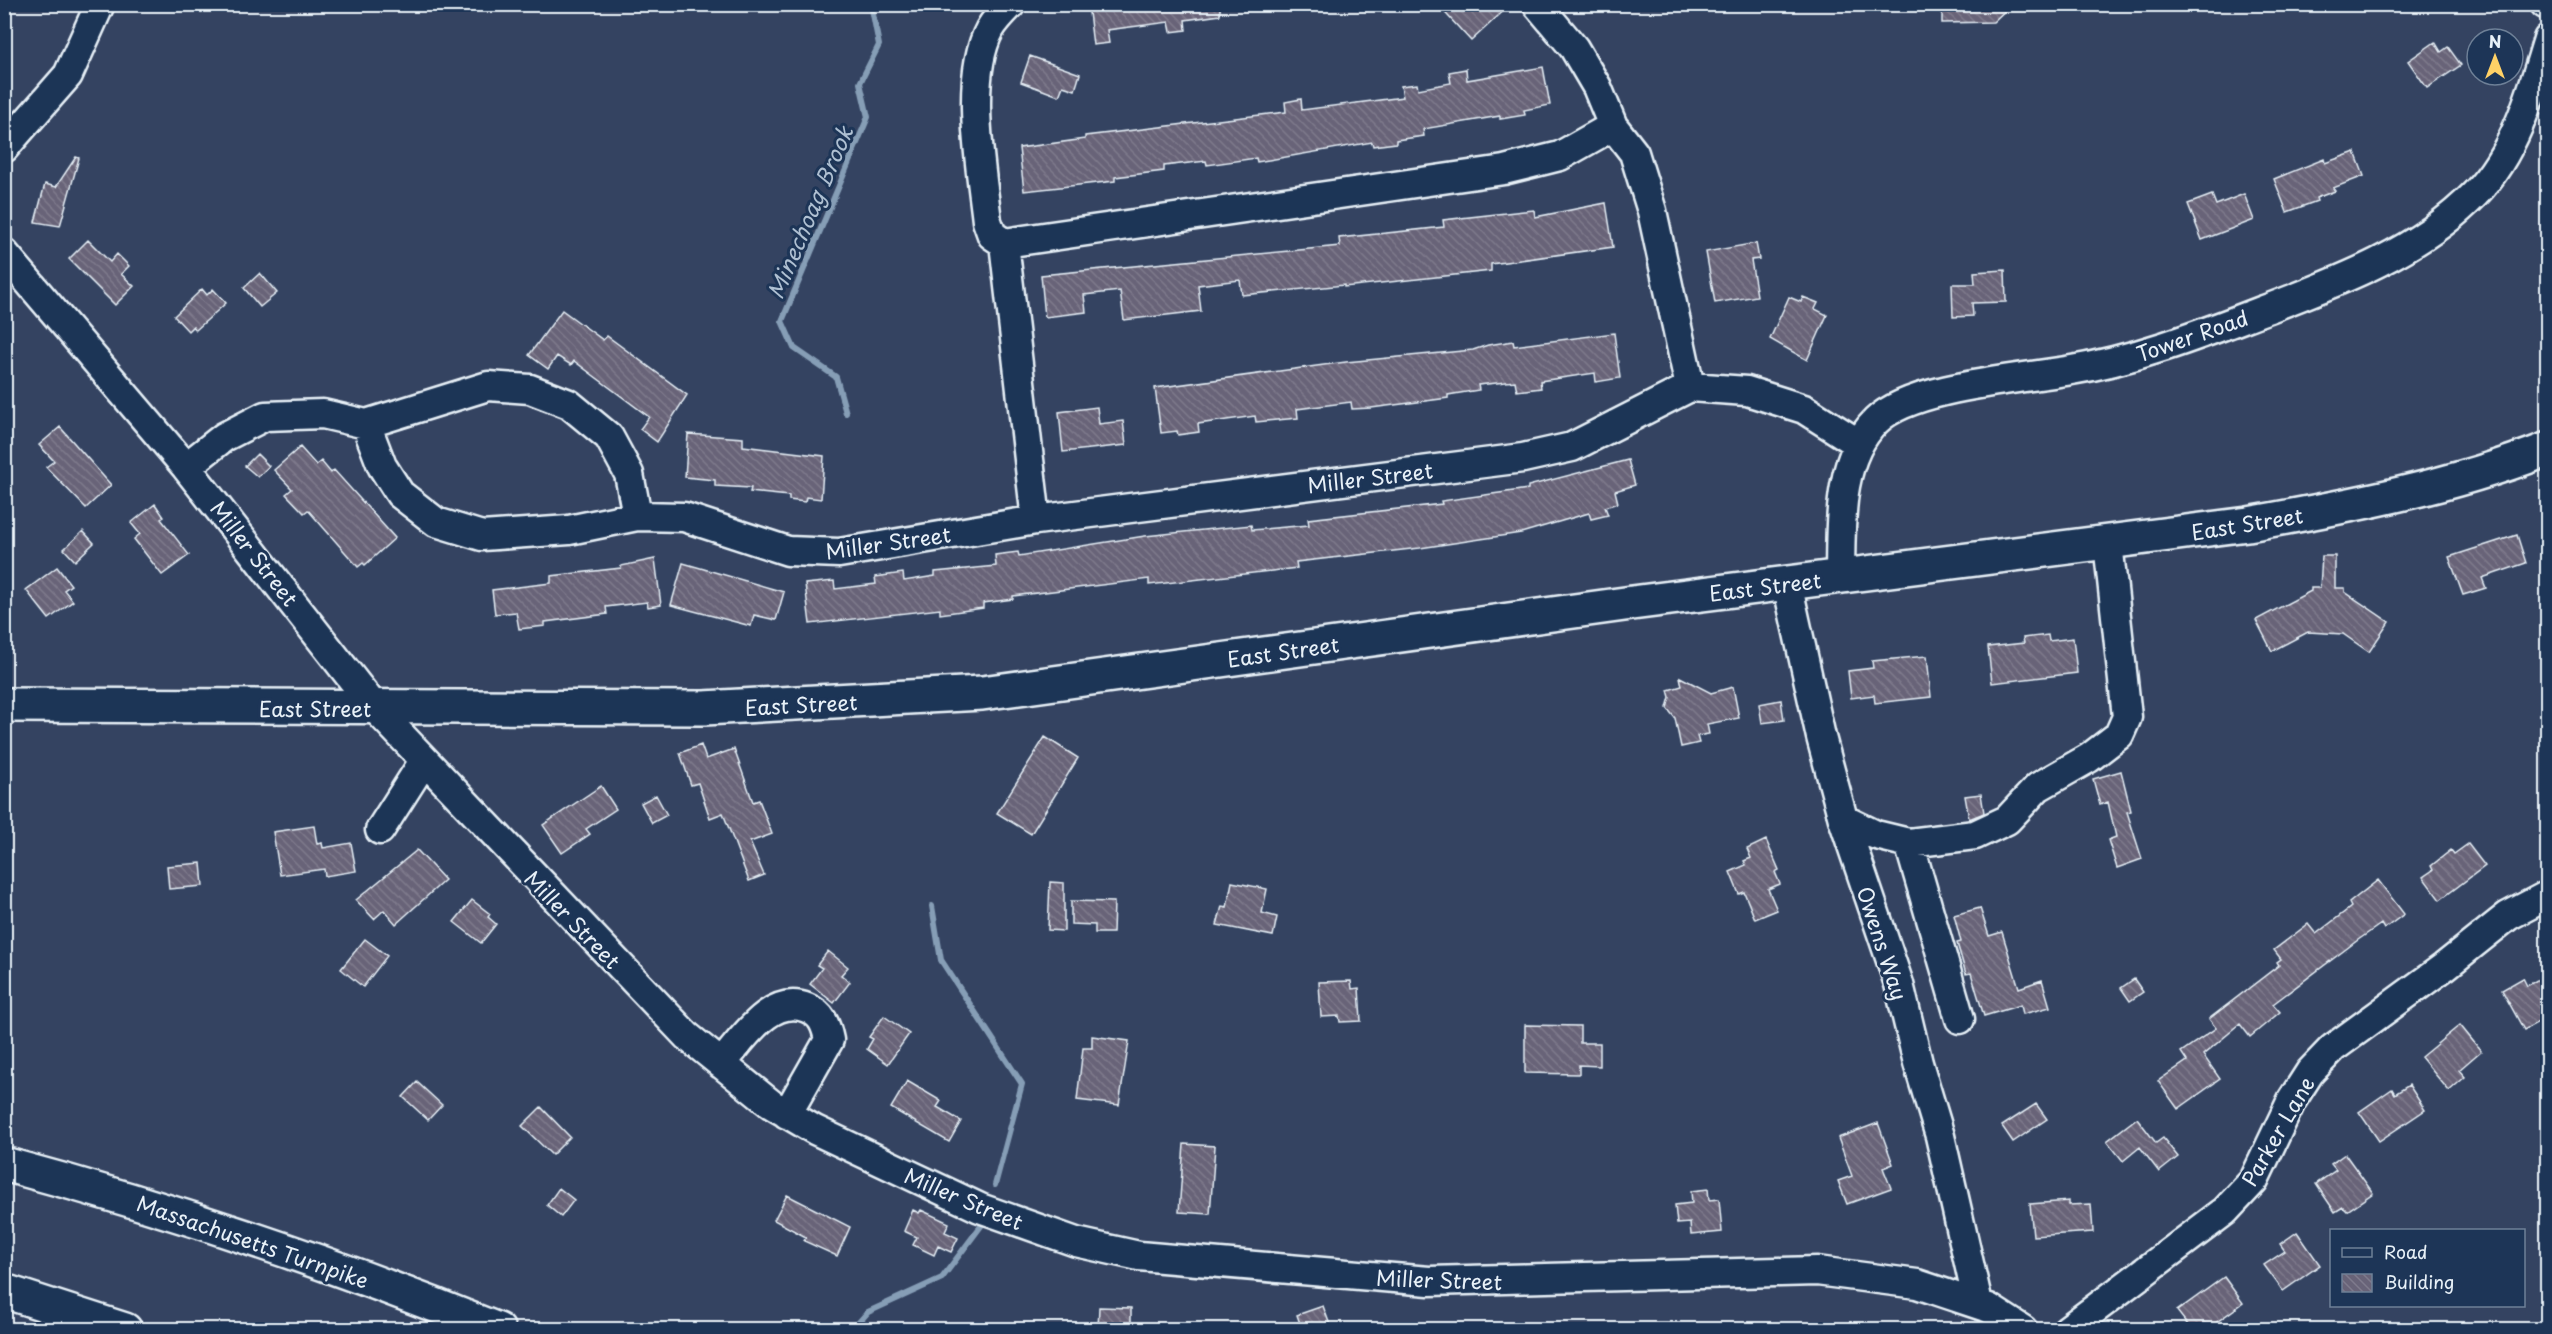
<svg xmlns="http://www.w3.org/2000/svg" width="2552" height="1334" font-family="'Playpen Sans',sans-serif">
<defs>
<pattern id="building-back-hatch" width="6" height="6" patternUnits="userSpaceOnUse" patternTransform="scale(1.5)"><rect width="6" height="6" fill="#686378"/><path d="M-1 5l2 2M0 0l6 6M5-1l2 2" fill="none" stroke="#7e7a8c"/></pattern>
</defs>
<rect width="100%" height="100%" fill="#344361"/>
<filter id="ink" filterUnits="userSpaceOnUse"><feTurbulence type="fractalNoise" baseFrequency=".0167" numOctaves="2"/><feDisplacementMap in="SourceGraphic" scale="12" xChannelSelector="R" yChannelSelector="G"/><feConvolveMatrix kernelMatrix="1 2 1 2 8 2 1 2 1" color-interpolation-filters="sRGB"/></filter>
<g filter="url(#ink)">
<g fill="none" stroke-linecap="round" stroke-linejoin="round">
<path stroke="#869eb6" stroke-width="6" d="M 846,413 L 836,377 L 794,348 L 782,321 L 868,117 L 860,83 L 879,45 L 871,4
M 932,906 L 941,960 L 1022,1084 L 995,1185
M 852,1330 L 868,1312 L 942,1278 L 981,1226"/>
</g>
<path fill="url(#building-back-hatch)" stroke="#e8f1f8" stroke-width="1.5" d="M 1088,4 L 1220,4 L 1220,15 L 1185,20 L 1186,30 L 1171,32 L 1169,22 L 1107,30 L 1109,43 L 1093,45 Z
M 1437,4 L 1511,4 L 1471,41 Z
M 1942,4 L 2012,4 L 1993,22 L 1942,23 Z
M 2435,42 L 2441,52 L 2448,47 L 2461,65 L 2427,88 L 2408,61 Z
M 1030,56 L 1080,74 L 1075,90 L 1063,86 L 1059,96 L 1021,82 Z
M 1543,67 L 1550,105 L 1524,110 L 1525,115 L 1500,119 L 1500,116 L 1423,129 L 1424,136 L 1396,140 L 1396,143 L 1373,146 L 1372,142 L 1257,162 L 1256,158 L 1207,165 L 1206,161 L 1164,166 L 1164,171 L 1115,177 L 1115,181 L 1024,191 L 1019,148 L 1085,139 L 1085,136 L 1286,112 L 1285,102 L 1301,99 L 1302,110 L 1403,97 L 1401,86 L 1417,84 L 1418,89 L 1451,83 L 1449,72 L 1466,69 L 1467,80 Z
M 2355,152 L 2364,176 L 2333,188 L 2335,191 L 2316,198 L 2317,201 L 2287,212 L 2274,179 L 2324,159 L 2325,163 Z
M 76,157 L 79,158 L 60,226 L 35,222 L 45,184 L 56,187 Z
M 2244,194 L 2254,220 L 2202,240 L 2188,204 L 2212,195 L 2216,205 Z
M 1606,203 L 1613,247 L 1491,264 L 1491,271 L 1344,287 L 1344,285 L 1242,295 L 1240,280 L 1198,285 L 1201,311 L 1124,320 L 1120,291 L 1084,295 L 1086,312 L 1045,317 L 1041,275 L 1340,246 L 1339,238 L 1444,227 L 1443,220 L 1534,210 L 1535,217 Z
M 88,240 L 110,262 L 117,254 L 129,266 L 121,274 L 134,286 L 115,305 L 69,259 Z
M 1756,243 L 1759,259 L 1751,260 L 1757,296 L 1715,303 L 1706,252 Z
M 2005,270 L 2006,302 L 1972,303 L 1973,316 L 1953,317 L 1952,284 L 1975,284 L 1974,272 Z
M 260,273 L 277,293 L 260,307 L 244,288 Z
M 202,289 L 207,295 L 213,289 L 226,303 L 196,330 L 193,326 L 188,331 L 174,316 Z
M 1789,297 L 1801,302 L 1803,297 L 1818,303 L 1815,309 L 1827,315 L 1807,360 L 1770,339 Z
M 562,310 L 603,340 L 607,336 L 687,395 L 657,442 L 640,429 L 649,417 L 574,361 L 571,365 L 557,356 L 548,369 L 529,355 Z
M 1614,333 L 1620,378 L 1596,382 L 1595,373 L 1540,381 L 1541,388 L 1517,391 L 1515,381 L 1478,385 L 1479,390 L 1448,395 L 1448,398 L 1371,408 L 1352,409 L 1351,402 L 1297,409 L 1298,418 L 1256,422 L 1255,416 L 1198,424 L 1199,432 L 1178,435 L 1177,431 L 1161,433 L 1155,388 L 1346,362 L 1473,350 L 1488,345 L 1513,341 L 1514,346 Z
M 1097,407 L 1099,424 L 1123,421 L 1126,445 L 1063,452 L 1059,412 Z
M 60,427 L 111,485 L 86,508 L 46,467 L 54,461 L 39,445 Z
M 688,434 L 743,438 L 743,446 L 824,456 L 821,499 L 806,497 L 805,502 L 789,500 L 789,496 L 750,492 L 751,488 L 715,486 L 715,480 L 685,477 Z
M 300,447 L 316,465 L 321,461 L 331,473 L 334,470 L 395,538 L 365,565 L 363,563 L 358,567 L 308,510 L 304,513 L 286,494 L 292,489 L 274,470 Z
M 257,454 L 269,466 L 258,477 L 245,466 Z
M 1628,460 L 1635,485 L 1615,491 L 1618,503 L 1605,507 L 1608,515 L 1591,519 L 1589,513 L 1521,533 L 1420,548 L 1296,562 L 1297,568 L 1149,585 L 1149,579 L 1013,596 L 1013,599 L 983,603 L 983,608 L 940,614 L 940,609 L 810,624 L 805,584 L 834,581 L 835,589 L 876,584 L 875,577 L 903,573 L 904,581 L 935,576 L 935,572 L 996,566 L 995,555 L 1018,552 L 1019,556 L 1145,536 L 1251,525 L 1252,530 L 1309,525 L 1308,519 L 1442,504 L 1441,501 L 1528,489 L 1528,486 Z
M 155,504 L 164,517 L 161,519 L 189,555 L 162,575 L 134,539 L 140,534 L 131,523 Z
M 83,531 L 94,543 L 75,561 L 64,549 Z
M 2517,535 L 2526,563 L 2482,578 L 2486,588 L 2463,595 L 2449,557 Z
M 2322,556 L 2335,556 L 2335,588 L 2345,588 L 2345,592 L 2389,622 L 2369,652 L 2343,634 L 2308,632 L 2272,651 L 2256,620 L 2311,591 L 2311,588 L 2320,588 Z
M 655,559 L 661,605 L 648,607 L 647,602 L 606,607 L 607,614 L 545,622 L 545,626 L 519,629 L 516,612 L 495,614 L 492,590 L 551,583 L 551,576 L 621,568 L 621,566 Z
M 683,563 L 784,592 L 776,620 L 754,615 L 751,626 L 671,605 Z
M 57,567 L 71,585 L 64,590 L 73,601 L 49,619 L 26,590 Z
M 2048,635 L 2049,641 L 2073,638 L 2077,673 L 1992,683 L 1988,647 L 2024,643 L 2023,638 Z
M 1927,656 L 1931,697 L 1875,703 L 1874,695 L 1851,698 L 1848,671 L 1873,668 L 1872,661 Z
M 1680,677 L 1711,693 L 1733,687 L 1739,718 L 1707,724 L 1709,734 L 1697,736 L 1699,743 L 1681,747 L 1675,718 L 1667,708 L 1670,697 L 1668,690 L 1682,686 Z
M 1781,700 L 1784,720 L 1762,723 L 1759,704 Z
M 1045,737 L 1078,758 L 1031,834 L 997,813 Z
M 701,745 L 706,759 L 734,749 L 753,802 L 759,800 L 772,834 L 750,842 L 764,875 L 749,881 L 723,813 L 710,818 L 698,783 L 691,785 L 680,753 Z
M 2121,771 L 2131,811 L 2127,812 L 2142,859 L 2117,868 L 2108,840 L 2116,837 L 2108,802 L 2100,805 L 2093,779 Z
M 601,786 L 616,809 L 586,829 L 590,834 L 562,853 L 543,825 Z
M 1981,794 L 1984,813 L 1969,819 L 1965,796 Z
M 656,795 L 667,815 L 652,823 L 641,803 Z
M 314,826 L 317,844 L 322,843 L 323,848 L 351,843 L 356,871 L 325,876 L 324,869 L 280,875 L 273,832 Z
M 1766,840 L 1779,870 L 1775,872 L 1780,884 L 1768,889 L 1777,910 L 1755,919 L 1744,892 L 1739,894 L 1730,872 L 1746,865 L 1744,861 L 1751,858 L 1747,849 Z
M 2468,844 L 2485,866 L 2440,900 L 2423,877 L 2433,870 L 2431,866 L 2451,850 L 2454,854 Z
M 417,850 L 445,880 L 396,924 L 384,910 L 374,919 L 356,900 Z
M 201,863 L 203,886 L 169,889 L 167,866 Z
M 2378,880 L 2404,914 L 2384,929 L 2381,924 L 2358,940 L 2273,1004 L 2280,1012 L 2250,1037 L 2240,1024 L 2203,1055 L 2220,1079 L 2178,1109 L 2158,1081 L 2187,1061 L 2181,1052 L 2216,1028 L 2209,1019 L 2279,965 L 2277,962 L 2281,959 L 2274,950 L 2308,924 L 2316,934 L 2351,907 L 2349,903 Z
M 1050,882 L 1064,883 L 1064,931 L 1048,930 Z
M 1232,882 L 1267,889 L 1262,913 L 1277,917 L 1273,936 L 1217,925 L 1222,906 L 1227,907 Z
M 472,900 L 490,914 L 488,917 L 496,924 L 481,943 L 454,922 Z
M 1071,901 L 1114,902 L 1113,933 L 1095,933 L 1095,925 L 1071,924 Z
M 1980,908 L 1989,936 L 2002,932 L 2019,988 L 2042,980 L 2050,1007 L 2023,1014 L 2021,1005 L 1984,1016 L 1971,973 L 1966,974 L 1957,943 L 1961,942 L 1954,915 Z
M 365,939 L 387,956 L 363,987 L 341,969 Z
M 828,951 L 848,967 L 841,975 L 850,982 L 834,1003 L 810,984 L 822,968 L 817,965 Z
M 2547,974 L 2547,1017 L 2524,1030 L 2502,990 L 2523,978 L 2527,986 Z
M 2134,979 L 2143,992 L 2130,1001 L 2121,988 Z
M 1351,981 L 1352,989 L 1359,988 L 1361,1021 L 1340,1022 L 1339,1016 L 1321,1017 L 1319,982 Z
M 884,1016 L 909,1034 L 888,1064 L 867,1049 L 873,1039 L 869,1037 Z
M 1525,1025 L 1580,1026 L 1580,1043 L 1600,1043 L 1600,1066 L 1579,1065 L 1579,1074 L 1525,1073 Z
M 2460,1025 L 2481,1051 L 2459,1070 L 2465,1077 L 2449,1091 L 2421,1057 Z
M 1092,1036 L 1129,1041 L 1119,1105 L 1077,1100 L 1083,1048 L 1092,1048 Z
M 907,1081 L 941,1101 L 937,1107 L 961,1121 L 949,1142 L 891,1108 Z
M 417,1082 L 442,1105 L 428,1120 L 403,1097 Z
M 2409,1085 L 2425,1110 L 2379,1141 L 2359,1112 L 2392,1089 L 2395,1094 Z
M 2036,1104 L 2047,1119 L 2013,1142 L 2002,1126 Z
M 541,1107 L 570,1137 L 552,1155 L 522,1126 Z
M 2137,1118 L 2156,1143 L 2163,1138 L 2178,1157 L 2159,1172 L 2140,1147 L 2123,1161 L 2107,1141 Z
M 1878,1123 L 1893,1164 L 1883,1168 L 1891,1188 L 1847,1204 L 1838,1181 L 1852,1176 L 1838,1138 Z
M 1184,1144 L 1215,1146 L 1210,1214 L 1179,1212 Z
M 2345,1154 L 2373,1193 L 2347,1211 L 2343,1207 L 2335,1212 L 2316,1184 L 2336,1170 L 2331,1164 Z
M 559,1188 L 574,1200 L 561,1217 L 547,1205 Z
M 1708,1189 L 1709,1200 L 1719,1199 L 1722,1232 L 1691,1235 L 1690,1223 L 1677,1224 L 1675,1205 L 1692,1203 L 1691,1191 Z
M 787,1195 L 850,1227 L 837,1256 L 804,1241 L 806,1237 L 774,1220 Z
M 2069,1201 L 2069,1205 L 2091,1204 L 2093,1232 L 2033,1236 L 2030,1204 Z
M 913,1210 L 919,1213 L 921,1210 L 949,1223 L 945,1232 L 958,1238 L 951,1252 L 938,1246 L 934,1255 L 913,1245 L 917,1237 L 904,1231 Z
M 2297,1232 L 2320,1265 L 2283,1291 L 2264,1265 L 2285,1251 L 2280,1244 Z
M 2224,1277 L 2243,1303 L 2207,1329 L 2191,1329 L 2177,1311 Z
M 1323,1306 L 1330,1325 L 1318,1329 L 1302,1329 L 1297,1315 Z
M 1099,1307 L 1131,1308 L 1131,1329 L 1098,1329 Z"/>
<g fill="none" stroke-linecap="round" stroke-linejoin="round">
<g stroke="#e8f1f8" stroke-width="33">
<path id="minor" d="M 1537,4 L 1574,48 L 1597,87 L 1613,126
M 2545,4 L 2548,5
M 4,148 L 68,75 L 100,4
M 1004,243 L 992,235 L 987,221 C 981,168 964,77 990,29 C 995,20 1004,11 1011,4
M 4,253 L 186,467 L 375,708 L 687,1036 L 771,1104 L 815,1130 L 980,1208 L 1076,1242 L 1139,1256 L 1429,1281 L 1817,1271 L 1917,1284 L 1989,1308 L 2023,1330
M 366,424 L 382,466 L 400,494 L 436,522 L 482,536 L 569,530 L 637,516 L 684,517 L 788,551 L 839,553 L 1036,520 L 1523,458 L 1572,447 L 1690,387 L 1747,391 L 1804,409 L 1859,444
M 186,467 L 224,437 L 265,416 L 323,414 L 366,424 L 488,386 L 530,389 L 569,404 L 609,437 L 629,474 L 637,516
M 1036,520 L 1004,243 L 1504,170 L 1560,156 L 1613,126 L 1634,153 L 1652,211 L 1690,387
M 1840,576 C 1841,525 1837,460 1876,421 C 1910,387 2018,379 2066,371 C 2135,360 2199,335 2264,310 C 2338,282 2419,252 2475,194 C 2515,153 2532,92 2548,39
M 1787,583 L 1821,737 L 1843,819 L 1899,984 L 1918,1063 L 1940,1136 L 1978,1303
M 1843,819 L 1876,835 L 1909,843 L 1975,835 L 2007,820 L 2038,787 L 2089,758 L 2119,735 L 2127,717 L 2108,543
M 380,830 L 424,761
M 1909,843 L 1960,1019
M 721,1064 C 742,1041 770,993 807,1008 C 822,1014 826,1025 829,1040 L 787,1114
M 2067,1330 L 2225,1211 L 2254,1180 L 2292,1100 L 2310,1072 L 2333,1048 L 2444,967 L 2508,916 L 2548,895"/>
</g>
<g stroke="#e8f1f8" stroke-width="38">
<path id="major" d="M 4,705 L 704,708 L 982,693 L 1632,603 L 2248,524 C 2350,506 2451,487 2548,449"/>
</g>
<g stroke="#e8f1f8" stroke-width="38">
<path id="highway" d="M 4,1164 C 172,1209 337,1265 498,1330
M 4,1291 L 125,1330"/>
</g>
<use href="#minor" stroke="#1d3557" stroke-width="28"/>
<use href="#major" stroke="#1d3557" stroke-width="33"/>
<use href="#highway" stroke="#1d3557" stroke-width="33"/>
</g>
</g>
<g text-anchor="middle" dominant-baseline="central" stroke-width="6" stroke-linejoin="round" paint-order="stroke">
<g font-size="21" fill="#e8f1f8" stroke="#1d3557">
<text transform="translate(2192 335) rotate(-19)">Tower Road</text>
<text transform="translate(1370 477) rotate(-7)">Miller Street</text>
<text transform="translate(2247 523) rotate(-9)">East Street</text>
<text transform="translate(888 542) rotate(-8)">Miller Street</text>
<text transform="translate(255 553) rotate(52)">Miller Street</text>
<text transform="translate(1765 586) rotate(-7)">East Street</text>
<text transform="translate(1283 651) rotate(-8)">East Street</text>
<text transform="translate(801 704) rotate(-3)">East Street</text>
<text x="315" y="708">East Street</text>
<text transform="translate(573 919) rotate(46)">Miller Street</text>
<text transform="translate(1883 943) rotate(72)">Owens Way</text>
<text transform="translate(2277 1131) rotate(-60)">Parker Lane</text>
<text transform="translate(964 1198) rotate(23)">Miller Street</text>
<text transform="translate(253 1241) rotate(19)">Massachusetts Turnpike</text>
<text transform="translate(1439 1279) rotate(2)">Miller Street</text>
</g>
<g font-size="22" font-style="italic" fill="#afc0d2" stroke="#1d3557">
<text transform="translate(809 212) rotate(-67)">Minechoag Brook</text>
</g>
</g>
<rect width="2552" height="1334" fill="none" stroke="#1d3557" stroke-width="24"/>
<rect x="12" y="12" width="2528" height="1310" fill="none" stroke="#e8f1f8" stroke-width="2" filter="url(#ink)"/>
<rect x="2330" y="1229" width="195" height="78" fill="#1d3557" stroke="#6e8097" stroke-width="1.5"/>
<rect x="2342" y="1248" width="30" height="9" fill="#1d3557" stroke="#6e8097" stroke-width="1.5"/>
<text x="2384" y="1259" font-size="18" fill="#e8f1f8">Road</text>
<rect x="2342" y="1274" width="30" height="18" fill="url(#building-back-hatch)" stroke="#6e8097" stroke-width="1.5"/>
<text x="2384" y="1289" font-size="18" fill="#e8f1f8">Building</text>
<g transform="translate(2495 57)"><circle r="28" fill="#1d3557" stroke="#6e8097" stroke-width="1.5"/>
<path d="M0-4.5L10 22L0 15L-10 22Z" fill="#ffd166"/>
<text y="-9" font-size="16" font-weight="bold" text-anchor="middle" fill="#e8f1f8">N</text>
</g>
</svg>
